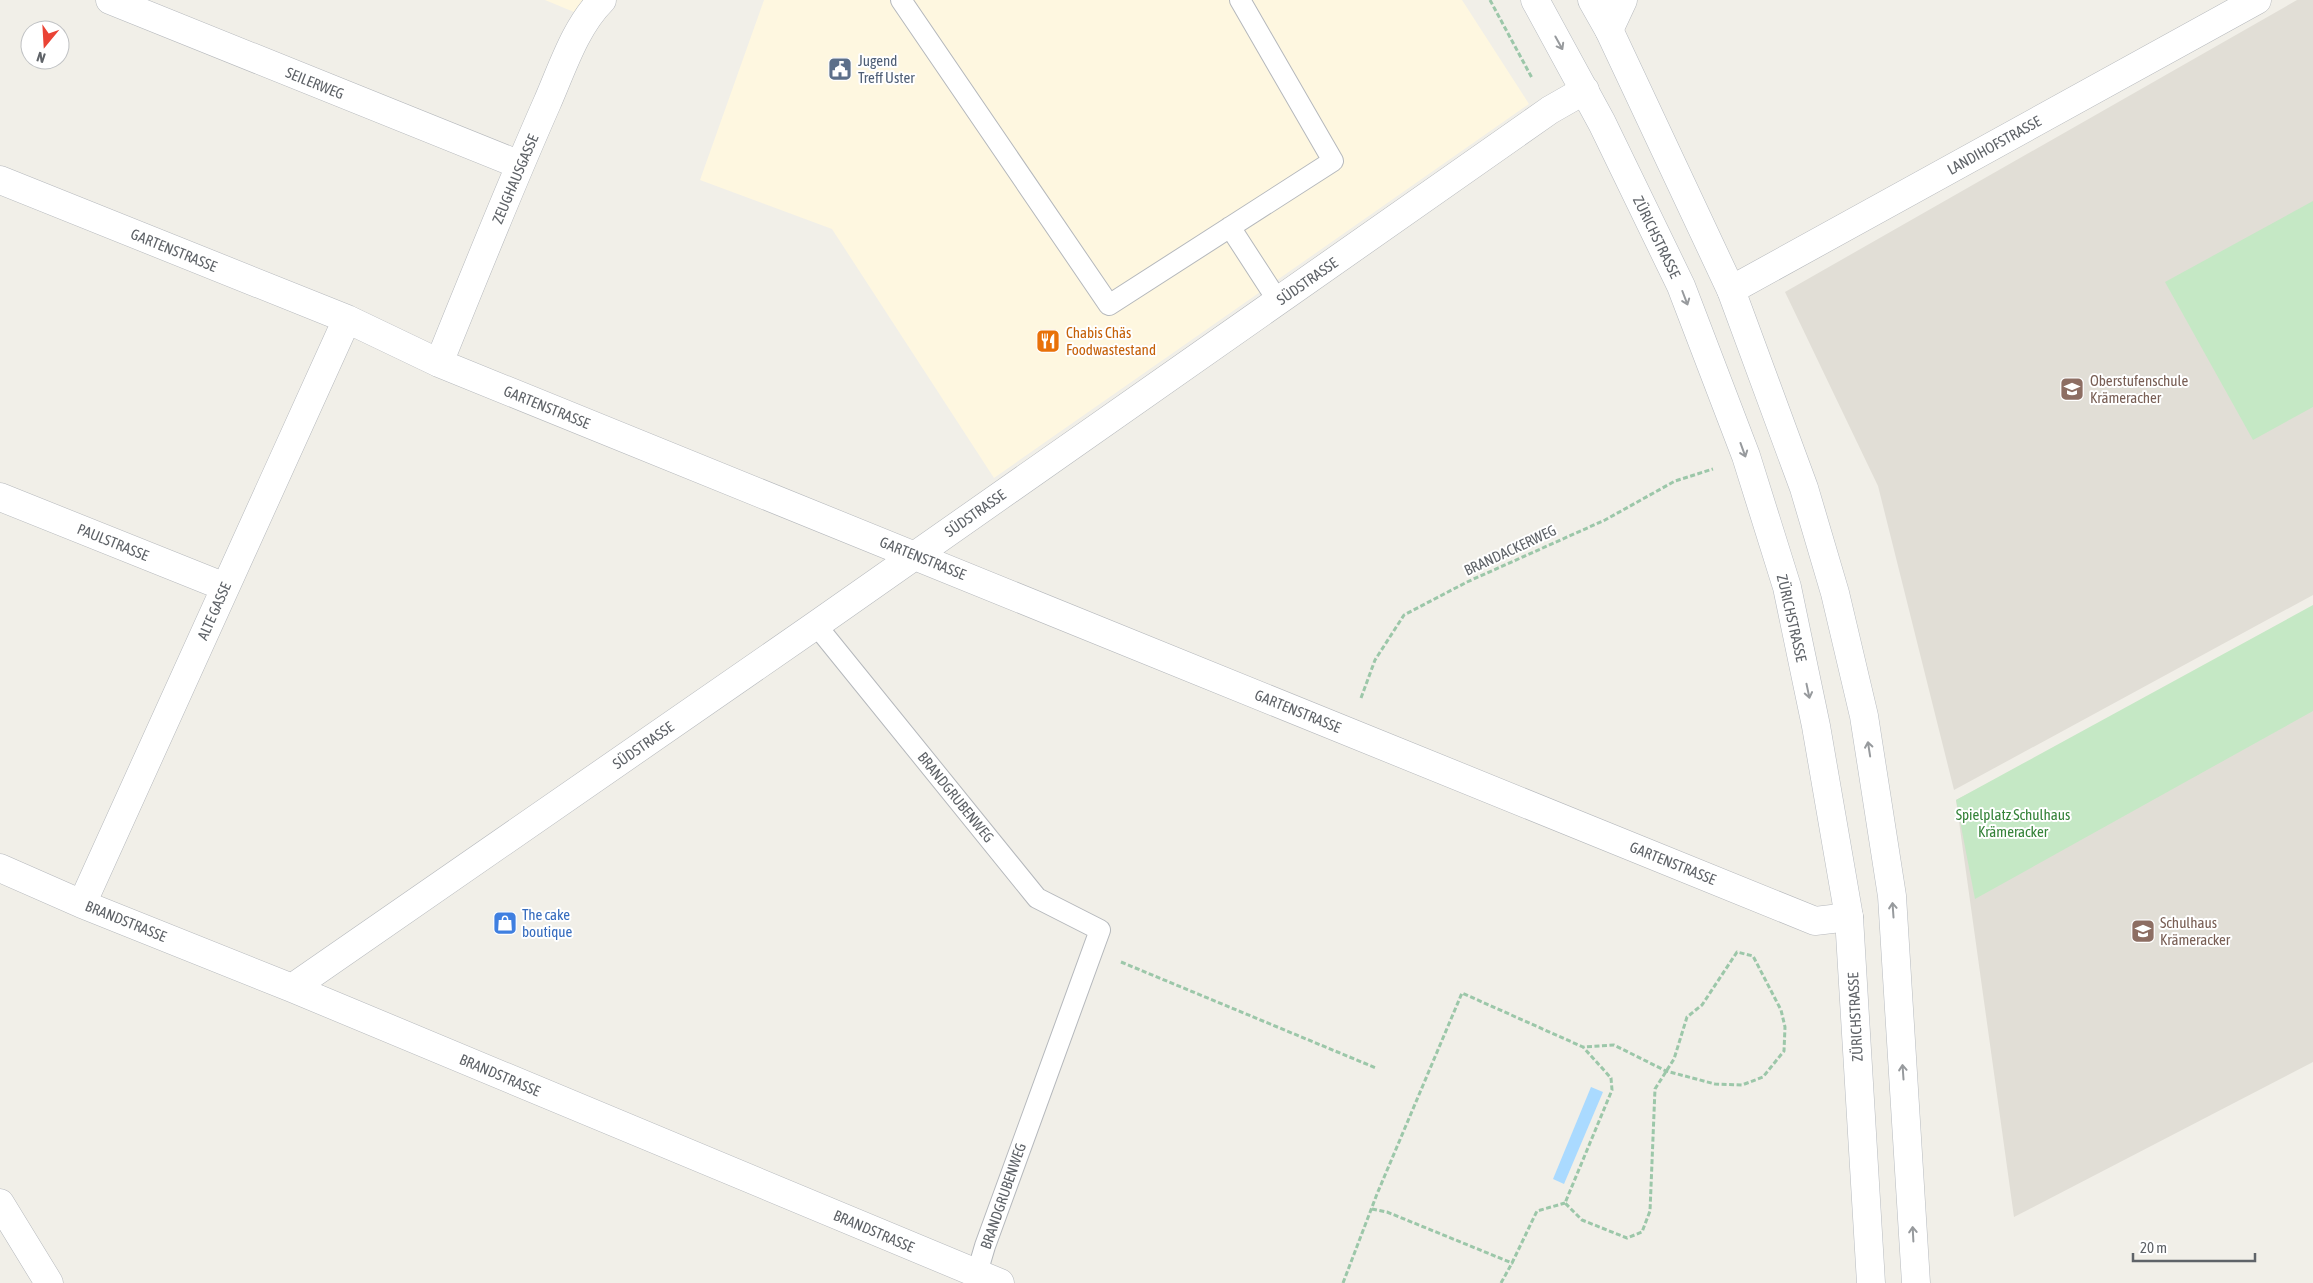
<svg xmlns="http://www.w3.org/2000/svg" width="2313" height="1283" font-family="'Asap Condensed',sans-serif">
<rect width="100%" height="100%" fill="#f1efe8"/>
<path fill="#fef7e0" d="M 545,0 L 586,0 L 574,12 Z
M 764,0 L 1462,0 L 1529,104 L 994,478 L 832,229 L 700,180 Z"/>
<path fill="#e1ded6" d="M 2297,0 L 2313,0 L 2313,595 L 1954,790 L 1878,486 L 1785,292 Z
M 2313,614 L 2313,1062 L 2014,1217 L 1956,800 Z"/>
<path fill="#c5e8c5" d="M 2313,201 L 2313,407 L 2253,440 L 2165,282 Z
M 2313,605 L 2313,711 L 1975,899 L 1956,800 Z"/>
<path fill="#aadaff" d="M 1591,1087 L 1603,1092 L 1564,1184 L 1553,1179 Z"/>
<g fill="none" stroke-linecap="round" stroke-linejoin="round">
<g stroke="#b5b8bc" stroke-width="22">
<path id="lane" d="M 901,0 L 1109,305 L 1333,161 L 1240,0
M 1230,227 L 1278,301
M 816,625 L 1037,898 L 1100,930 L 985,1246 L 977,1273"/>
</g>
<g stroke="#b5b8bc" stroke-width="29">
<path id="street" d="M 110,0 L 520,165
M 1609,30 L 1623,0
M 0,180 L 347,319 L 439,363 L 1815,921 L 1849,917
M 1731,290 L 2257,0
M 439,363 C 474,276 509,189 547,103 C 562,69 575,27 602,0
M 0,497 L 225,587
M 0,868 L 82,904 L 292,988 L 1000,1283
M 82,904 L 347,319
M 292,988 L 816,625 L 1550,110 L 1585,90
M 0,1203 L 49,1283"/>
</g>
<g stroke="#b6babf" stroke-width="29">
<path id="secondary" d="M 1535,0 L 1602,123 L 1681,286 L 1746,456 L 1787,587 L 1816,726 L 1849,917 L 1871,1283
M 1592,0 L 1609,30 L 1731,290 L 1804,488 L 1835,593 L 1864,716 L 1892,896 L 1916,1283"/>
</g>
<path stroke="#9cc7a9" stroke-width="3" stroke-dasharray="5 2.5" stroke-linecap="butt" d="M 1490,0 L 1532,78
M 1361,698 L 1375,660 L 1404,615 L 1467,582 L 1605,520 L 1675,481 L 1713,469
M 1121,962 L 1376,1068
M 1372,1209 L 1387,1212 L 1512,1263 L 1537,1211 L 1565,1203
M 1343,1283 L 1377,1194 L 1462,993 L 1583,1047 L 1614,1045 L 1666,1071 L 1715,1084 L 1742,1085 L 1763,1077 L 1784,1051 L 1785,1027 L 1781,1010 L 1753,956 L 1737,952 L 1702,1005 L 1687,1017 L 1674,1059 L 1655,1089 L 1650,1211 L 1642,1232 L 1627,1238 L 1582,1220 L 1565,1203 L 1612,1090 L 1611,1078 L 1583,1047
M 1501,1283 L 1512,1263"/>
<use href="#lane" stroke="#fff" stroke-width="20"/>
<use href="#street" stroke="#fff" stroke-width="28"/>
<use href="#secondary" stroke="#fff" stroke-width="28"/>
</g>
<defs><path id="oneway-shaft" d="M-6 0H5M1.5-3L5.5 0L1.5 3" fill="none" stroke-width="1.6" stroke-linecap="round" stroke-linejoin="round" transform="scale(1.25)"/></defs>
<g stroke="#979a9d">
<use href="#oneway-shaft" transform="translate(1559 43) rotate(61)"/>
<use href="#oneway-shaft" transform="translate(1685 298) rotate(69)"/>
<use href="#oneway-shaft" transform="translate(1743 450) rotate(70)"/>
<use href="#oneway-shaft" transform="translate(1808 691) rotate(78)"/>
<use href="#oneway-shaft" transform="translate(1869 749) rotate(-99)"/>
<use href="#oneway-shaft" transform="translate(1893 910) rotate(-94)"/>
<use href="#oneway-shaft" transform="translate(1903 1072) rotate(-94)"/>
<use href="#oneway-shaft" transform="translate(1913 1234) rotate(-93)"/>
</g>
<defs>
<g id="civic-square" transform="scale(1.25)"><rect x="-9" y="-9" width="18" height="18" rx="4" fill="#5c6f8a" stroke="#fff"/><path d="M-.6-6.5H3V-4.5H.6V-3L4-1V1h2V6H-6V1h2V-1L-.6-3ZM-1.2 2.5V6h2.4V2.5Z" fill="#fff"/></g>
<g id="restaurant-square" transform="scale(1.25)"><rect x="-9" y="-9" width="18" height="18" rx="4" fill="#e8710a" stroke="#fff"/><path d="M-5-6h1v4h1v-4h1v4h1v-4h1v5L-1.5 .5V6h-2V.5L-5-1ZM5-6V6H3V1.5H1.5Q1.5-4 5-6Z" fill="#fff"/></g>
<g id="school-square" transform="scale(1.25)"><rect x="-9" y="-9" width="18" height="18" rx="4" fill="#8d6e63" stroke="#fff"/><path d="M0-5L7-2L0 1L-7-2ZM-4 1L0 2.5L4 1V4Q0 6-4 4Z" fill="#fff"/></g>
<g id="shop-square" transform="scale(1.25)"><rect x="-9" y="-9" width="18" height="18" rx="4" fill="#3f7fe0" stroke="#fff"/><path d="M-5-2.5h2.3a2.7 3.5 0 0 1 5.4 0H5L5.5 6h-11ZM-1.5-2.5h3a1.5 2.3 0 0 0-3 0Z" fill="#fff"/></g>
</defs>
<g fill-rule="evenodd">
<use href="#civic-square" x="840" y="69"/>
<use href="#restaurant-square" x="1048" y="341"/>
<use href="#school-square" x="2072" y="389"/>
<use href="#shop-square" x="505" y="923"/>
<use href="#school-square" x="2143" y="931"/>
</g>
<g text-anchor="middle" dominant-baseline="central" stroke-width="4" stroke-linejoin="round" paint-order="stroke">
<g font-size="15" fill="#4e5e75" stroke="#fff" text-anchor="start">
<text x="858" y="60">Jugend<tspan x="858" dy="17">Treff Uster</tspan></text>
</g>
<g font-size="15" fill="#5f6368" stroke="#fff">
<text transform="translate(315 83) rotate(22)">SEILERWEG</text>
<text transform="translate(1994 145) rotate(-29)">LANDIHOFSTRASSE</text>
<text transform="translate(515 179) rotate(-67)">ZEUGHAUSGASSE</text>
<text transform="translate(1657 237) rotate(64)">ZÜRICHSTRASSE</text>
<text transform="translate(174 250) rotate(22)">GARTENSTRASSE</text>
<text transform="translate(1307 281) rotate(-35)">SÜDSTRASSE</text>
<text transform="translate(547 407) rotate(22)">GARTENSTRASSE</text>
<text transform="translate(975 513) rotate(-35)">SÜDSTRASSE</text>
<text transform="translate(113 542) rotate(22)">PAULSTRASSE</text>
<text transform="translate(1510 550) rotate(-25)">BRANDACKERWEG</text>
<text transform="translate(923 558) rotate(22)">GARTENSTRASSE</text>
<text transform="translate(214 611) rotate(-66)">ALTE GASSE</text>
<text transform="translate(1792 618) rotate(77)">ZÜRICHSTRASSE</text>
<text transform="translate(1298 711) rotate(22)">GARTENSTRASSE</text>
<text transform="translate(643 745) rotate(-35)">SÜDSTRASSE</text>
<text transform="translate(956 797) rotate(51)">BRANDGRUBENWEG</text>
<text transform="translate(1673 863) rotate(22)">GARTENSTRASSE</text>
<text transform="translate(126 921) rotate(22)">BRANDSTRASSE</text>
<text transform="translate(1855 1017) rotate(-93)">ZÜRICHSTRASSE</text>
<text transform="translate(500 1075) rotate(23)">BRANDSTRASSE</text>
<text transform="translate(1003 1196) rotate(-71)">BRANDGRUBENWEG</text>
<text transform="translate(874 1231) rotate(23)">BRANDSTRASSE</text>
</g>
<g font-size="15" fill="#c56008" stroke="#fff" text-anchor="start">
<text x="1066" y="332">Chabis Chäs<tspan x="1066" dy="17">Foodwastestand</tspan></text>
</g>
<g font-size="15" fill="#785e54" stroke="#fff" text-anchor="start">
<text x="2090" y="380">Oberstufenschule<tspan x="2090" dy="17">Krämeracher</tspan></text>
<text x="2160" y="922">Schulhaus<tspan x="2160" dy="17">Krämeracker</tspan></text>
</g>
<g font-size="15" fill="#348238" stroke="#fff">
<text x="2013" y="814">Spielplatz Schulhaus<tspan x="2013" dy="17">Krämeracker</tspan></text>
</g>
<g font-size="15" fill="#366cbe" stroke="#fff" text-anchor="start">
<text x="522" y="914">The cake<tspan x="522" dy="17">boutique</tspan></text>
</g>
</g>
<g transform="translate(45 45) rotate(198)"><circle r="24" fill="#ffffff" stroke="#bfc1c3"/>
<path d="M0-4L9 19L0 12L-9 19Z" fill="#ea4335"/>
<text y="-8" font-size="14" font-weight="bold" text-anchor="middle" fill="#5f6368">N</text>
</g>
<path d="M2133 1253v8h122v-8" fill="none" stroke="#5f6368" stroke-width="2.5"/>
<text x="2140" y="1253" font-size="15" fill="#5f6368" stroke="#ffffff" stroke-width="4" paint-order="stroke">20 m</text>
</svg>
